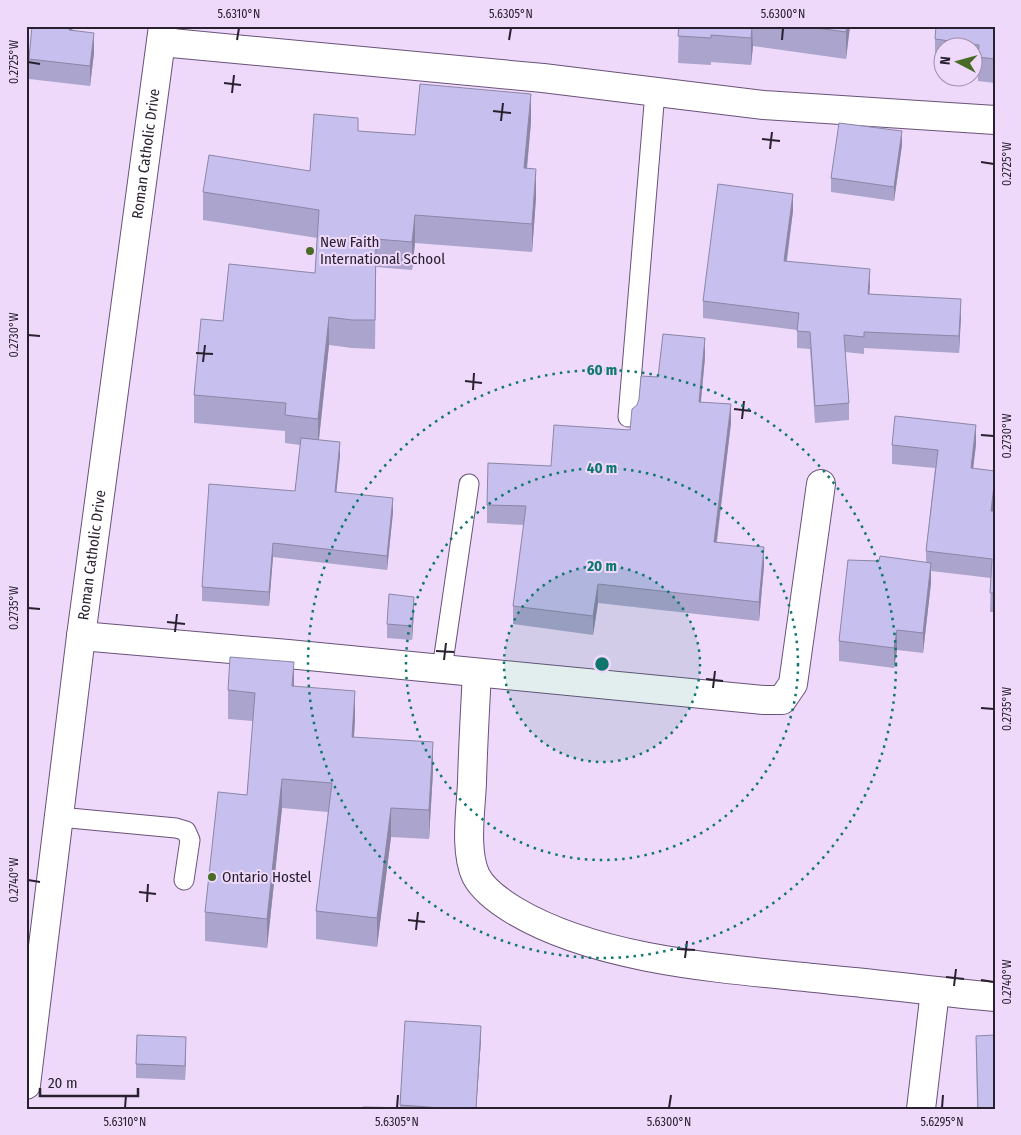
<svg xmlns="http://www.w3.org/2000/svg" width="1021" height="1135" font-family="'Fira Sans Condensed',sans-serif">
<rect width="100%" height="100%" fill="#eed9fb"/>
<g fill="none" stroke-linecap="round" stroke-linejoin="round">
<g stroke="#695277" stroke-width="21">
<path id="service" d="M 628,417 L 655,92
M 442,669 L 469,484
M 59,817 L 176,828 L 186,831 L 190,840 L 184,880"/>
</g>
<g stroke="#695277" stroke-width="30">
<g id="minor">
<path d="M 161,42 L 543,78 L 764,105 L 995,120"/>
<path d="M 81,636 L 288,654 L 764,700 L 782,700 L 793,684 L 821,484"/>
<path d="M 477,673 C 475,709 473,746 472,782 C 471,809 464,851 476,876 C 484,891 500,902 515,911 C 603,963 733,969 833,980 C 887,985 941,992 995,997"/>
<path id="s1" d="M 26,1085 L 81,636 L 163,26"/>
<path d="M 921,1109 L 935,991"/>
</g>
</g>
<use href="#service" stroke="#fff" stroke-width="19"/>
<use href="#minor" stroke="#fff" stroke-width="28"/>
</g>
<path fill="#aba4cc" d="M 679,26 L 850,26 L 846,59 L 753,46 L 751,65 L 711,62 L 711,65 L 678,63 Z
M 995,26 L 995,83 L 978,81 L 978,68 L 974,68 L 974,48 L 944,48 L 944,64 L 935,63 L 935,39 Z
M 72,31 L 94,53 L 90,86 L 29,79 L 29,59 Z
M 531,122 L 527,169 L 536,198 L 532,252 L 415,243 L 412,270 L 376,267 L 375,349 L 352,348 L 329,345 L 319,440 L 340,456 L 336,492 L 393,512 L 387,570 L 273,557 L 269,606 L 202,601 L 202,587 L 295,491 L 300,445 L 285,443 L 285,431 L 194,423 L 194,395 L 223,321 L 315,273 L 317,238 L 203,220 L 203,192 L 310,171 L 358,131 L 415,135 Z
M 902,145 L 894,201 L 831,192 L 831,178 Z
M 793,211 L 787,261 L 870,286 L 869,294 L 961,316 L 959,353 L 864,348 L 864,354 L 845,352 L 849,403 L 849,420 L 815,423 L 810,349 L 797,348 L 797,330 L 703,318 L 703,301 Z
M 705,357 L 701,402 L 731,423 L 717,542 L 764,566 L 759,621 L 598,603 L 593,635 L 513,624 L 513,606 L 524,525 L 487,523 L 487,505 L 551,466 L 630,430 L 637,405 L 658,377 Z
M 976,444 L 973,468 L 995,471 L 995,497 L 993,511 L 995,511 L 995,612 L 990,612 L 991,578 L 931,571 L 931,583 L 923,653 L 897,650 L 894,668 L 839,661 L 839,641 L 926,562 L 926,551 L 935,468 L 892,464 L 892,445 Z
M 414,611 L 412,640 L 387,638 L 387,624 Z
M 294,686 L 355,719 L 354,738 L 433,771 L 429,839 L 391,837 L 377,947 L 316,939 L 316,911 L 328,812 L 282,808 L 267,948 L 205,941 L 205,912 L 247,795 L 253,721 L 228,719 L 228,690 Z
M 405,1021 L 481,1040 L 476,1109 L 363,1109 L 400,1107 Z
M 976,1036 L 995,1109 L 977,1109 Z
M 186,1051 L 185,1080 L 136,1078 L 136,1064 Z"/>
<path fill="#8b86a6" d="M 70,26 L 73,26 L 69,50 L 69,30 Z
M 752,26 L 753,46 L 751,65 L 751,38 Z
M 847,26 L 850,26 L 846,59 L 846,32 Z
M 94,33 L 94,53 L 90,86 L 90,66 Z
M 531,94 L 531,122 L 524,197 L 524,168 Z
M 902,131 L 902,145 L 894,201 L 894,187 Z
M 536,169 L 536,198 L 532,252 L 532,224 Z
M 793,194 L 793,211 L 784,278 L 784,261 Z
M 415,215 L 415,243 L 412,270 L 412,242 Z
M 870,269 L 870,286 L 868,311 L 868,294 Z
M 961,299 L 961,316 L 959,353 L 959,336 Z
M 329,317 L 329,345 L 318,447 L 318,419 Z
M 705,338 L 705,357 L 699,420 L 699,402 Z
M 731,404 L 731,423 L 714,561 L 714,542 Z
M 976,425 L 976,444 L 971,487 L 971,468 Z
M 340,442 L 340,456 L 335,506 L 335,492 Z
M 995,477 L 995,497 L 991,530 L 991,511 Z
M 393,498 L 393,512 L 387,570 L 387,556 Z
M 273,543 L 273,557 L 269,606 L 269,592 Z
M 764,547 L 764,566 L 759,621 L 759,602 Z
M 931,563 L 931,583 L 923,653 L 923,633 Z
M 598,584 L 598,603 L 593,635 L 593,616 Z
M 414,597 L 414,611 L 412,640 L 412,626 Z
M 897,630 L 897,650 L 894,668 L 894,648 Z
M 294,662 L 294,691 L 292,686 Z
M 355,691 L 355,719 L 352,766 L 352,737 Z
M 433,742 L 433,771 L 429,839 L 429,810 Z
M 282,779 L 282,808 L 267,948 L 267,919 Z
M 391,808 L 391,837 L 377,947 L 377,918 Z
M 481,1026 L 481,1040 L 476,1109 Z
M 186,1037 L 186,1051 L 185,1080 L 185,1066 Z"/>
<path fill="#c7bfed" stroke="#8b86a6" d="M 32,26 L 70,26 L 69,30 L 94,33 L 90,66 L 29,59 Z
M 679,26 L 752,26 L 751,38 L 711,35 L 711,38 L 678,36 Z
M 801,26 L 847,26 L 846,32 Z
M 936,26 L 995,26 L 995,59 L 978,57 L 979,45 L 935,39 Z
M 420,84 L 531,94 L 524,168 L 536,169 L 532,224 L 415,215 L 412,242 L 376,239 L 375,320 L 352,320 L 329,317 L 318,419 L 285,415 L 286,403 L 194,395 L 201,319 L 223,321 L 229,264 L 315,273 L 319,210 L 203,192 L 209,155 L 310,171 L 314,114 L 358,118 L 358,131 L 415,135 Z
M 839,123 L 902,131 L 894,187 L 831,178 Z
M 718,184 L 793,194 L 784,261 L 870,269 L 868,294 L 961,299 L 959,336 L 864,332 L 864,337 L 844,335 L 849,403 L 815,406 L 810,332 L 797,331 L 799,313 L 703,301 Z
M 663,334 L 705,338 L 699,402 L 731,404 L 714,542 L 764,547 L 759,602 L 598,584 L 593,616 L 513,606 L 526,506 L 487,505 L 488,463 L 551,466 L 554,425 L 630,430 L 632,409 L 637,405 L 639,399 L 641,376 L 658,377 Z
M 895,416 L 976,425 L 971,468 L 995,471 L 995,477 L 991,511 L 995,511 L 995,593 L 990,593 L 992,559 L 926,551 L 938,450 L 892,445 Z
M 301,438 L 340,442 L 335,492 L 393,498 L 387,556 L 273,543 L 269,592 L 202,587 L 209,484 L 295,491 Z
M 880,556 L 931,563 L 923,633 L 897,630 L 894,648 L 839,641 L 848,560 L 879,561 Z
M 389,594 L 414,597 L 412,626 L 387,624 Z
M 230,657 L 294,662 L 292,686 L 355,691 L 352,737 L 433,742 L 429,810 L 391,808 L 377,918 L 316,911 L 332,783 L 282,779 L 267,919 L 205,912 L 218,792 L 247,795 L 255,693 L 228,690 Z
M 405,1021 L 481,1026 L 476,1109 L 455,1109 L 400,1105 Z
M 137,1035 L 186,1037 L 185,1066 L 136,1064 Z
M 995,1035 L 995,1109 L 978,1109 L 976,1036 Z
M 363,1107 L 414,1108 L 414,1109 L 363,1109 Z"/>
<path fill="none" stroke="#29202f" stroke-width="2" d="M 237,40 L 239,28M 509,40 L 511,28M 782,40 L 783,28M 28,62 L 40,64M 224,83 L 241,85M 232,93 L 234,75M 493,111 L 511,113M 501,121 L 503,103M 762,139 L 780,141M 770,149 L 772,132M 981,162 L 994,164M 28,335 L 40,336M 196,353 L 213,354M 203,362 L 205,345M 465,381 L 482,383M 473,390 L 474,373M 734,409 L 751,411M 742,419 L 744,401M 981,435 L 994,436M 28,608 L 40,609M 167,622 L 185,624M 175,632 L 177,614M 436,651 L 454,652M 444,660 L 446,643M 706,679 L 723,681M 713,688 L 715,671M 981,708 L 994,709M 28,880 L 40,882M 139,892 L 156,894M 147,902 L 148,884M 408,920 L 425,922M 416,930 L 418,912M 677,949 L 695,950M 685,958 L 687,941M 946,977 L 964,979M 981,980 L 994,982M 954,986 L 956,969M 125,1108 L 126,1095M 397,1108 L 398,1095M 669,1108 L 671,1095M 942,1108 L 943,1095"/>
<circle cx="602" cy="664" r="98" fill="#0f766e" fill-opacity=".12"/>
<g fill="none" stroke="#0f766e" stroke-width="2.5" stroke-dasharray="2.5 5">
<circle cx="602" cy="664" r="98"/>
<circle cx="602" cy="664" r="196"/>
<circle cx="602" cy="664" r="294"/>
</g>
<g fill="#486c26" stroke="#eed9fb" stroke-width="2">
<circle cx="310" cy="251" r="5"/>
<circle cx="212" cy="877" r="5"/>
</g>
<g text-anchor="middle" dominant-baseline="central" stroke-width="4" stroke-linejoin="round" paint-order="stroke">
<g font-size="15" fill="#29202f" stroke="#eed9fb">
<text stroke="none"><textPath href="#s1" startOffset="939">Roman Catholic Drive</textPath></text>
<text stroke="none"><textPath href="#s1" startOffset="534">Roman Catholic Drive</textPath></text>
</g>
<g font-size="15" fill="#29202f" stroke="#eed9fb" text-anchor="start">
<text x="320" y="242">New Faith<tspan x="320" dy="17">International School</tspan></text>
<text x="222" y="877">Ontario Hostel</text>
</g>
</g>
<circle cx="602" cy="664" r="8" fill="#0f766e" stroke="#eed9fb" stroke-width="2.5"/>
<g font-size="15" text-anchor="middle" font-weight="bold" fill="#0f766e" stroke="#eed9fb" stroke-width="4" stroke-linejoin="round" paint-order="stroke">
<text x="602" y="375">60 m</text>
<text x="602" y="473">40 m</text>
<text x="602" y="571">20 m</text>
</g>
<rect width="1021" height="1135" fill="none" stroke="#eed9fb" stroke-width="55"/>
<g transform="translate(958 62) rotate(276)"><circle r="24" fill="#eed9fb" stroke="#9f8fa9"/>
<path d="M0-4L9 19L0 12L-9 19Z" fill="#486c26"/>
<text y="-8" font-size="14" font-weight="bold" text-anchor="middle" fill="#29202f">N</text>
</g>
<path d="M40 1088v8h98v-8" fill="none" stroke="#29202f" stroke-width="2.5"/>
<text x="48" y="1088" font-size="15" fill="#29202f" stroke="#eed9fb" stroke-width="4" paint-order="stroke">20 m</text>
<rect x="28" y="28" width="966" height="1080" fill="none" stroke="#29202f" stroke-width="2"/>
<g font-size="12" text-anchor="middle" fill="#29202f">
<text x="239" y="18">5.6310°N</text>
<text x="511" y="18">5.6305°N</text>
<text x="783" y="18">5.6300°N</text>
<text transform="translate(14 62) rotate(-90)" y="4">0.2725°W</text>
<text transform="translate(1007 164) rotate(-90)" y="4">0.2725°W</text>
<text transform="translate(14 335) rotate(-90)" y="4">0.2730°W</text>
<text transform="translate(1007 436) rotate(-90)" y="4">0.2730°W</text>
<text transform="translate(14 608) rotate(-90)" y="4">0.2735°W</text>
<text transform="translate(1007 709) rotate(-90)" y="4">0.2735°W</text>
<text transform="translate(14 880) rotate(-90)" y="4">0.2740°W</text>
<text transform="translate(1007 982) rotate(-90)" y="4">0.2740°W</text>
<text x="125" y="1126">5.6310°N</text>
<text x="397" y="1126">5.6305°N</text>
<text x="669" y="1126">5.6300°N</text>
<text x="942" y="1126">5.6295°N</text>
</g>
</svg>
